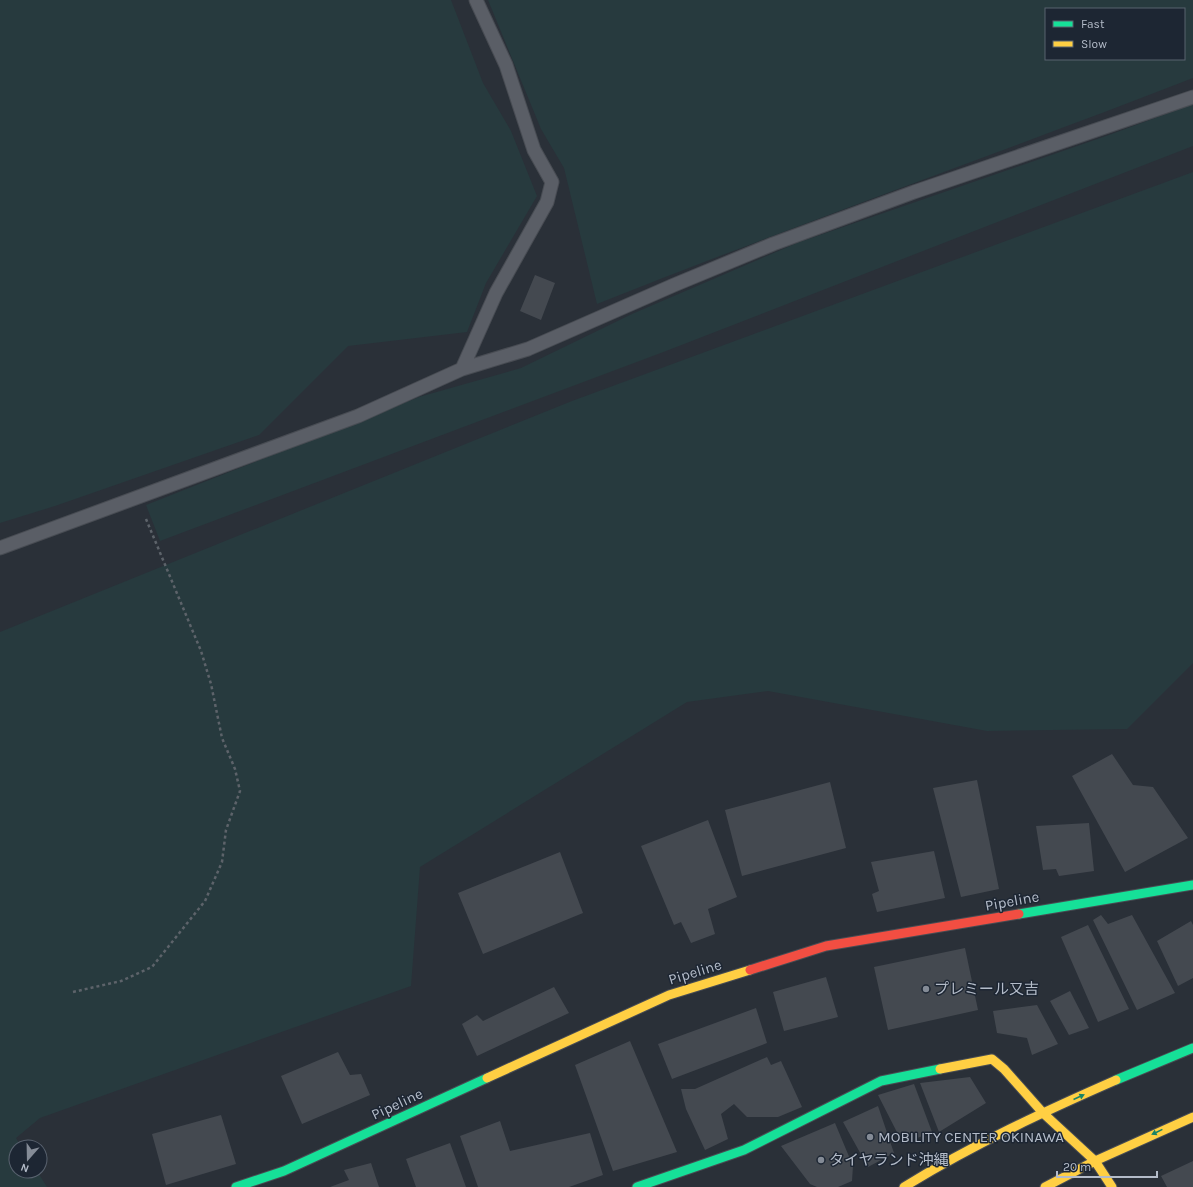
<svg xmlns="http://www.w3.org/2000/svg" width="1193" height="1187" font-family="Karla,'Noto Sans JP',sans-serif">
<rect width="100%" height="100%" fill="#2a3038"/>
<path fill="#273a3e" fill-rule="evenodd" d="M 0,0 L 451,0 L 483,83 L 511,131 L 537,196 L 486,283 L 467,332 L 348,346 L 259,435 L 55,506 L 0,523 Z
M 488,0 L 1193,0 L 1193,78 C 995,155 794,225 597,304 L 564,168 L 541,129 ZM 1046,9 L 1184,9 L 1184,59 L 1046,59 Z
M 1193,104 L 1193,146 L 666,351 L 160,541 L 146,505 L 419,397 L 521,368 L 632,314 L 797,243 L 1109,135 Z
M 1193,172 L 1193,663 L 1127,729 L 987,731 L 768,691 L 687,702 L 420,867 L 411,986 L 40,1118 L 16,1138 L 21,1147 L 16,1147 L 16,1171 L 37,1171 L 47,1187 L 0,1187 L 0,632 L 572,401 Z"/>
<path fill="#444950" d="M 535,275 L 555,283 L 541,320 L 520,311 Z
M 1112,754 L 1133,785 L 1153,787 L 1188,838 L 1125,872 L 1072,776 Z
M 977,780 L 999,889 L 961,897 L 933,788 Z
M 830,782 L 846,848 L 742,876 L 725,810 Z
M 708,820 L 737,897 L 708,909 L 715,934 L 691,943 L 681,922 L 674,925 L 641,846 Z
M 1089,823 L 1094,871 L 1059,876 L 1056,869 L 1043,870 L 1036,826 Z
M 934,851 L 945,898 L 877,912 L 872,894 L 879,891 L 871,862 Z
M 560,852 L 583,913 L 483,954 L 458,893 Z
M 1101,915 L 1108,924 L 1132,915 L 1175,993 L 1137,1010 L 1093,920 Z
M 1191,921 L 1193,925 L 1193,978 L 1178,986 L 1157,941 Z
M 1088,925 L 1129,1009 L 1098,1022 L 1061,937 Z
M 965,948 L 978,1010 L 888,1030 L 874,967 Z
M 826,977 L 838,1017 L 784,1031 L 773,992 Z
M 554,987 L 569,1013 L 477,1056 L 462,1024 L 477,1015 L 483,1021 Z
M 1070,991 L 1089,1028 L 1069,1035 L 1050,1001 Z
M 1037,1005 L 1058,1044 L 1032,1055 L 1027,1038 L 997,1033 L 993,1011 Z
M 756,1008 L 767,1043 L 672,1079 L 658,1044 Z
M 630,1041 L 677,1152 L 613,1171 L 575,1065 Z
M 338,1052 L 350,1075 L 361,1074 L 370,1095 L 302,1124 L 281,1076 Z
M 767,1057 L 771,1065 L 781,1061 L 802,1107 L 778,1117 L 747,1117 L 734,1104 L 721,1114 L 728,1139 L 705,1150 L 686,1109 L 681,1089 L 695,1089 Z
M 970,1077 L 986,1103 L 939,1132 L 920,1083 Z
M 914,1084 L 932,1132 L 903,1144 L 878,1095 Z
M 878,1106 L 894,1153 L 868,1167 L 843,1122 Z
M 221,1115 L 236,1164 L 166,1185 L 152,1134 Z
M 500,1121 L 510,1151 L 590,1133 L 603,1175 L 569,1187 L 478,1187 L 460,1136 Z
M 835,1123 L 853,1166 L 852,1181 L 838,1187 L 817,1187 L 810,1184 L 781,1146 Z
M 450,1143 L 466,1187 L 416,1187 L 406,1159 Z
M 1193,1161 L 1193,1187 L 1167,1187 L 1161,1176 Z
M 371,1163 L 379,1187 L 330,1187 L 349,1180 L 344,1170 Z"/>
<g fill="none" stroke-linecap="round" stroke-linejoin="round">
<g stroke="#484c53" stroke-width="15">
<path id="lane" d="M 462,369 L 496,293 L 547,202 L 552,182 L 534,150 L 506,65 L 476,0
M 0,548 L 358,416 L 462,369 L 528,349 L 674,285 L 773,244 L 914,192 L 1193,97"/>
</g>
<g stroke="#484c53" stroke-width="11">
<path id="fast" d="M 1019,914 L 1193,885
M 1116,1080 L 1193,1048
M 236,1187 L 284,1171 L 487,1078
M 637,1187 L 744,1150 L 881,1081 L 940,1069"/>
</g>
<g stroke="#484c53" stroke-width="11">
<path id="slow" d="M 940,1069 L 992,1059 L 1004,1069 L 1043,1113 L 1095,1161 L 1112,1187
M 487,1078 L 669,995 L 750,970
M 904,1187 C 972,1145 1043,1112 1116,1080
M 1045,1187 L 1095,1161 L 1193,1117"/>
</g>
<g stroke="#484c53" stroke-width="11">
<path id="jam" d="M 750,970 L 826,946 L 1019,914"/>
</g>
<path stroke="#5d636a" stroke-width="2.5" stroke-dasharray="3 3" stroke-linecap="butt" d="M 73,992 L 121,981 L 152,967 L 205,901 L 222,862 L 226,830 L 240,791 L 235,769 L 222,738 L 211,684 L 201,651 L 146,519"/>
<use href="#lane" stroke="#5a5e66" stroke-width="13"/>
<use href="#fast" stroke="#16e098" stroke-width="9"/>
<use href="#slow" stroke="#ffcf43" stroke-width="9"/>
<use href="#jam" stroke="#f24e42" stroke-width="9"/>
</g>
<defs><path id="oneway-solid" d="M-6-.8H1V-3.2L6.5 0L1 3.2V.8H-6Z"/></defs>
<g fill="#1a8366">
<use href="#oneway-solid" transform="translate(1079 1097) rotate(-24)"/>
<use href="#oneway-solid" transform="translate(1157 1132) rotate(154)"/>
</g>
<g fill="#848b96" stroke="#1d2633" stroke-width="1.5">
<circle cx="926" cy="989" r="4"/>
<circle cx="870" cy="1137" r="4"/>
<circle cx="821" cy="1160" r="4"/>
</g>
<g text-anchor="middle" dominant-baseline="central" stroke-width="3" stroke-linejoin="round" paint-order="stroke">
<g font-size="15" fill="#b4bcc9" stroke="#1d2633">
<text transform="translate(1012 901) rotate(-10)">Pipeline</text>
<text transform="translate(695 972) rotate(-17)">Pipeline</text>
<text transform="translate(397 1104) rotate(-25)">Pipeline</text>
</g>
<g font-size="15" fill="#b4bcc9" stroke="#1d2633" text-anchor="start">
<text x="934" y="989">プレミール又吉</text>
<text x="878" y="1137">MOBILITY CENTER OKINAWA</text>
<text x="829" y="1160">タイヤランド沖縄</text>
</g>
</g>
<rect x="1045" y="8" width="140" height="52" fill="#1d2633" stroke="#59626f"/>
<rect x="1053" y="21" width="20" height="6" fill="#16e098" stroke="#59626f"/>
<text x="1081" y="28" font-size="12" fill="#b4bcc9">Fast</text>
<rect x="1053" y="41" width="20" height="6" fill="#ffcf43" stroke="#59626f"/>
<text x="1081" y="48" font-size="12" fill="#b4bcc9">Slow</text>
<g transform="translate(28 1159) rotate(200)"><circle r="19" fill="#1d2633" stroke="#59626f"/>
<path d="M0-3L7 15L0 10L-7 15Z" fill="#848b96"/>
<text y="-6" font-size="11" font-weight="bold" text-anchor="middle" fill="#b4bcc9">N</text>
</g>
<path d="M1057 1171v6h100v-6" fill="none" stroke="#b4bcc9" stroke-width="2"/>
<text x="1063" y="1171" font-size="12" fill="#b4bcc9" stroke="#1d2633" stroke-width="3" paint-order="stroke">20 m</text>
</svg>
